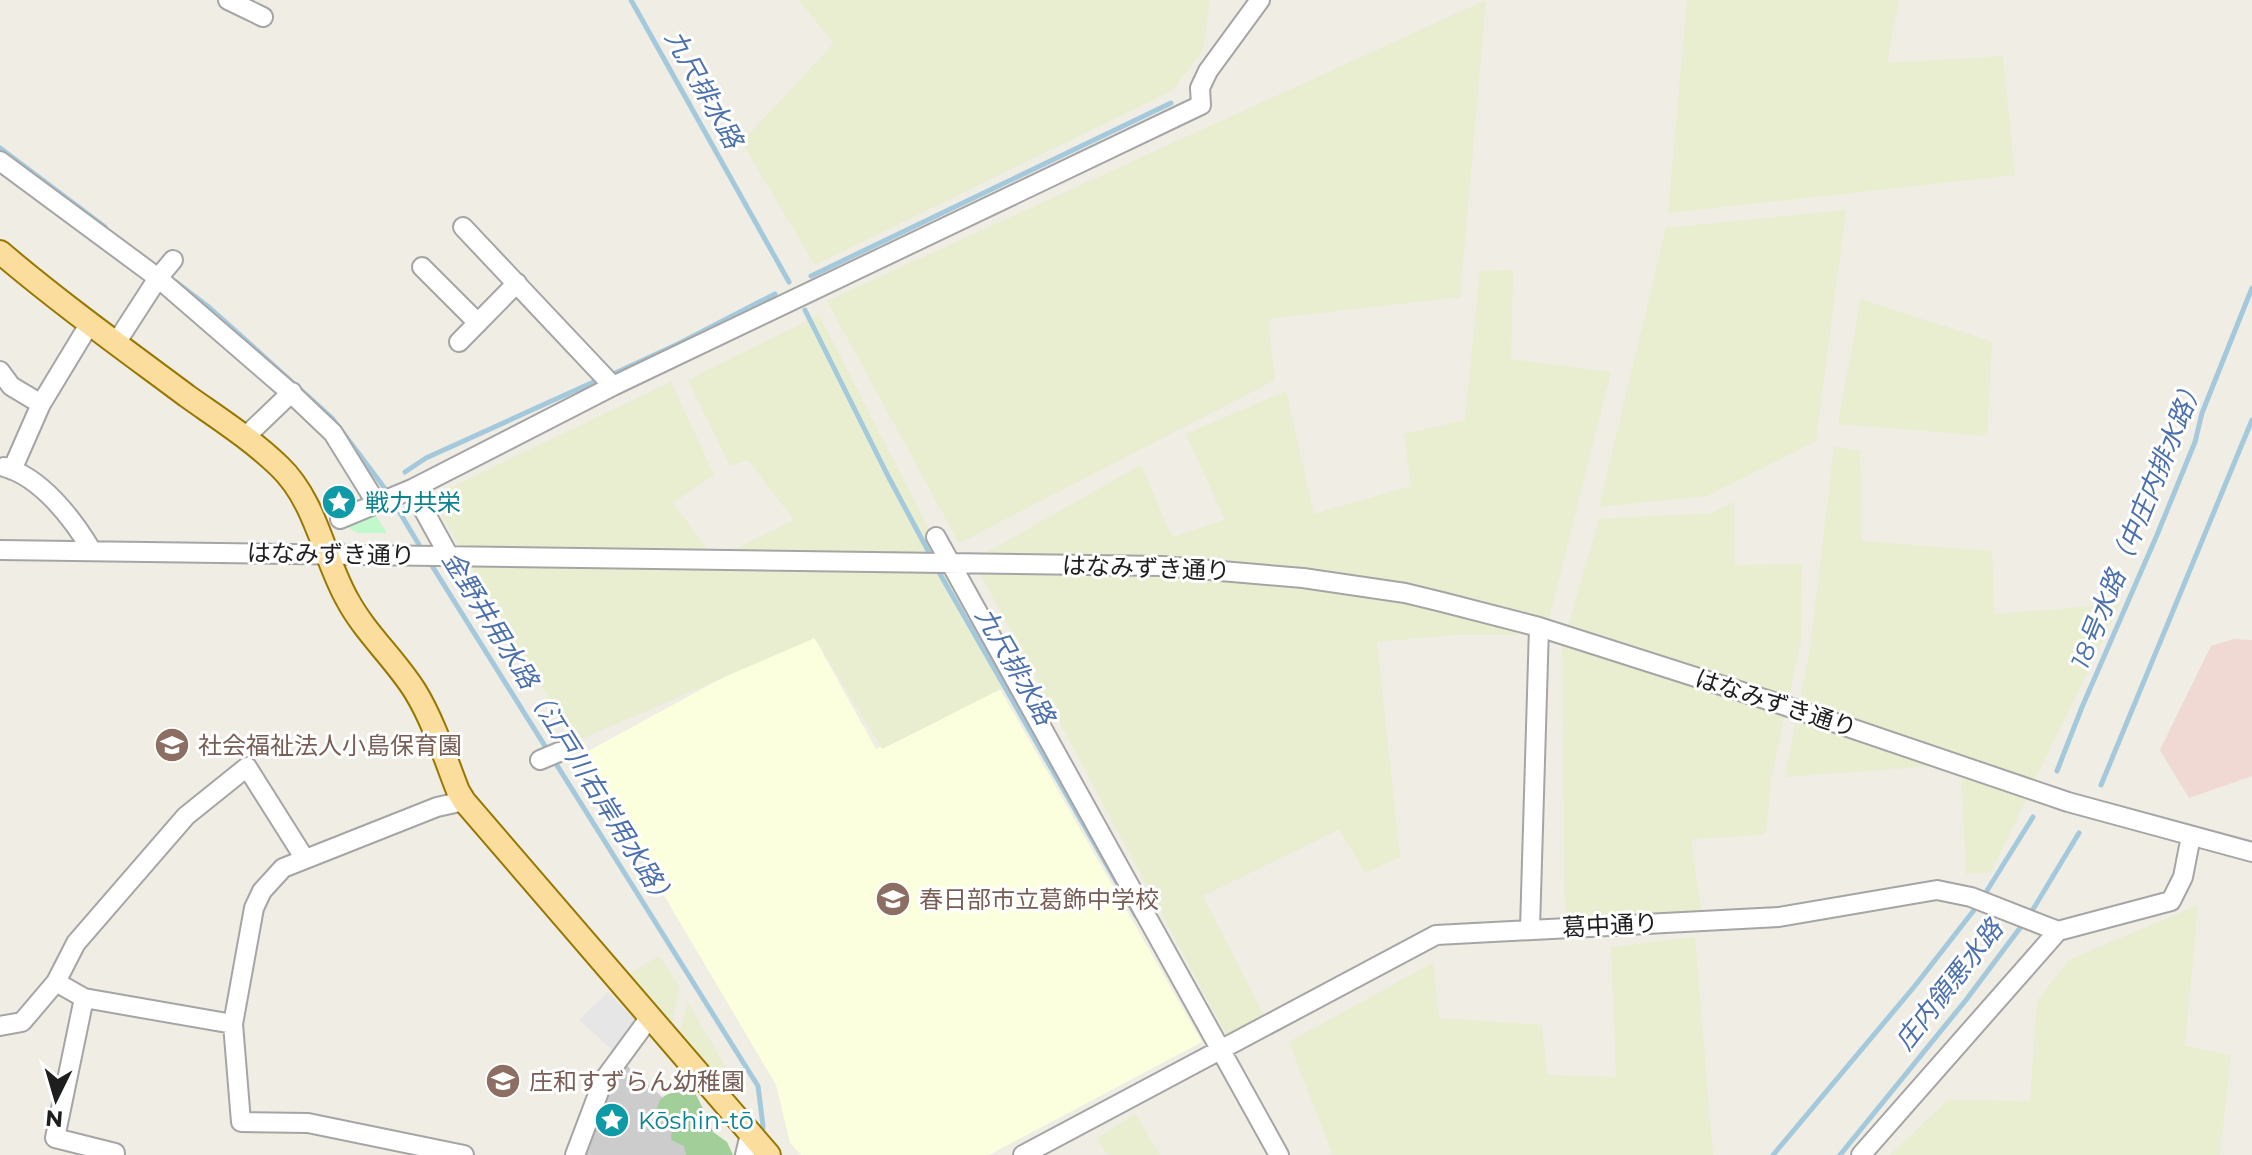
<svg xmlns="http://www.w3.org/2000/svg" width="2252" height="1155" font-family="Montserrat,'Noto Sans JP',sans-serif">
<rect width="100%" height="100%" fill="#efede4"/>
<path fill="#f0d8d3" d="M 2234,639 L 2252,640 L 2252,776 L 2189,798 L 2160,750 L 2211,646 Z"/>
<path fill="#fbffdd" d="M 810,630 L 876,749 L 997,684 L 1202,1042 L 989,1155 L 801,1155 L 790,1143 L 776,1085 L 581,755 Z"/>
<path fill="#ccc" d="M 623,1062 L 727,1155 L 581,1155 Z"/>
<path fill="#e8eecf" d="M 798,0 L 1210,0 L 1203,50 L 1173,90 L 815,265 L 742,142 L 834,43 Z
M 1486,0 L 1460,297 L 1268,319 L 1275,380 L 959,543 L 827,301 Z
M 1687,0 L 1899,0 L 1887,63 L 2003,56 L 2015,175 L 1668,213 Z
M 1846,210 L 1816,441 L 1707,496 L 1599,507 L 1666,228 Z
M 1513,270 L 1511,359 L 1611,372 L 1545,635 L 1455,635 L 1377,642 L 1400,857 L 1365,873 L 1339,829 L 1203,896 L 1267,1022 L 1227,1036 L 973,560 L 1141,465 L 1172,537 L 1225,520 L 1186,434 L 1286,391 L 1314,514 L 1411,486 L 1404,434 L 1465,420 L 1480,271 Z
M 1861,299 L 1992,342 L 1987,436 L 1838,424 Z
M 819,315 L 1009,685 L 882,749 L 815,638 L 574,742 L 431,497 L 671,382 L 714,475 L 673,503 L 715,559 L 794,520 L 748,460 L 730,466 L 688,380 Z
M 1834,447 L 1860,450 L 1862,541 L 1992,551 L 1994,614 L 2120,604 L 1991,872 L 1966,874 L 1961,764 L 1785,777 L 1810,649 Z
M 1734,502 L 1735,565 L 1802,564 L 1801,641 L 1771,779 L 1766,834 L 1691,840 L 1703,923 L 1565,933 L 1562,647 L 1599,519 L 1712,513 Z
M 2198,905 L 2185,1046 L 2231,1055 L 2220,1155 L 1890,1155 L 1948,1100 L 2030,1101 L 2037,1001 L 2069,960 Z
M 1695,937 L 1713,1155 L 1330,1155 L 1332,1153 L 1289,1042 L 1433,963 L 1439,1018 L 1542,1025 L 1547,1075 L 1616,1077 L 1611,947 Z
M 659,956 L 680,988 L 671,1026 L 626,976 Z
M 688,1003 L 731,1076 L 718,1084 L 678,1037 Z
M 1135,1114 L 1160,1155 L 1107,1155 L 1097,1138 Z"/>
<path fill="#a2ce99" d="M 693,1090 C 697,1095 711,1125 713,1132 L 727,1142 L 733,1155 L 686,1155 L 684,1146 L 671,1140 L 672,1119 L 657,1109 C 661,1089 677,1094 693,1090 Z"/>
<path fill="#c1f9cc" d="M 373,511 L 387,533 L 358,533 L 343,525 Z"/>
<path fill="#e6e6e6" d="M 608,992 L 636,1021 L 615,1052 L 579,1020 Z"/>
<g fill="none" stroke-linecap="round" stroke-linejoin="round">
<path stroke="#a5c9dc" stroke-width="5" d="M 631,0 L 789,282
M 0,148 L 105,227
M 811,276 L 1171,103
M 176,282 L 210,308 L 332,418 L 389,494
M 805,310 L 888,476 L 932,558
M 611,375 L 678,344 L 775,294
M 405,472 L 426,458 L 598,380
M 394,503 L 424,553
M 429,561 L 758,1086 L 763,1126 L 762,1136
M 936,567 L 1136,916
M 2057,771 L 2082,707 L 2157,535 L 2195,442 L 2202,413 L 2252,288
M 2101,785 L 2252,420
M 1983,897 L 2033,817
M 2029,916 L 2079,833
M 1773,1155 L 1914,987 L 1978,905
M 1840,1155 L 1966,1000 L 2023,924"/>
<g stroke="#a5a5a5" stroke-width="22">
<path id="minor" d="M 228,0 L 263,17
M 0,161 L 158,278 L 291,393 L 333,433 L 377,504
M 463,227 L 613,386
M 422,267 L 478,323
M 459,342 L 517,283
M 116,343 L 158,278 L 173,260
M 0,371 L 11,386 L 41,404
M 244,438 L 292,392
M 4,467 C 41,477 73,519 92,551
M 12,470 L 41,404 L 90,323
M 412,489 L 449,556
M 340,519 L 412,489 L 613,386 L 1201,105 L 1200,88 L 1208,71 L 1260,0
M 936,537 L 1279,1155
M 0,550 L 1163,566 L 1303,578 L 1405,593 L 1442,602 L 1539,627 L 1777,703 L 2068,802 L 2252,852
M 540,760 L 559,752
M 1530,928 L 1539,627
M 56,982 L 84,998 L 233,1024
M 84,998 L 55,1138 L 115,1153
M 0,1026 L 22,1022 L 56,982 L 76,943 L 186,816 L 247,767 L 305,859
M 464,1155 L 308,1123 L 241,1122 L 233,1024 L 254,908 L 262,891 L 283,868 L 437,807 L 464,801
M 575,1155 L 603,1081 L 650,1017
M 745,1155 L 750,1134
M 1023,1155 L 1436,935 L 1779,917 L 1937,890 L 1971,897 L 2058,931 L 2171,901 L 2183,877 L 2191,836
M 1861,1155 L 2058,931"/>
</g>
<g stroke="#977701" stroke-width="26">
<path id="major" d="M 0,252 C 60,303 124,349 187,396 C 218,418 251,439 279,466 C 316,501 323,556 347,599 C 365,633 395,659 415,691 C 434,722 445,758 458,791 L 464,801 L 769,1155"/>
</g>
<use href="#minor" stroke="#fff" stroke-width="18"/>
<use href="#major" stroke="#fbde9d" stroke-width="22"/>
</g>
<defs>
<g id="sight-disc" transform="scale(1.8)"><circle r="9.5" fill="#0f9aa8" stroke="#fff"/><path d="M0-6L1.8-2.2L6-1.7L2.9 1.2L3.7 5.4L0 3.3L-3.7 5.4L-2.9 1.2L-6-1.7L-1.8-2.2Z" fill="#fff"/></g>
<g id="school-disc" transform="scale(1.8)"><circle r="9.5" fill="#8d6e63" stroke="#fff"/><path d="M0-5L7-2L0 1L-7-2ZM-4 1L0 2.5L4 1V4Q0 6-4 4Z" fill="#fff"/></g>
</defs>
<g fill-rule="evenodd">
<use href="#sight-disc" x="339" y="502"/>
<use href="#school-disc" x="172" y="745"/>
<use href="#school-disc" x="893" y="899"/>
<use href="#school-disc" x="503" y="1081"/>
<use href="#sight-disc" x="612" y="1120"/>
</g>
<g text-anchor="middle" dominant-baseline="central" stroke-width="6" stroke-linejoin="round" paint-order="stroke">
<g font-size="24" fill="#0d838f" stroke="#fff" text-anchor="start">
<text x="365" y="502">戦力共栄</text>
<text x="638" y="1120">Kōshin-tō</text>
</g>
<g font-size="24" fill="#1e1e1e" stroke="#fff">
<text transform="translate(331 554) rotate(1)">はなみずき通り</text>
<text transform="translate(1146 568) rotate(2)">はなみずき通り</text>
<text transform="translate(1776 703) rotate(18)">はなみずき通り</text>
<text transform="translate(1610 925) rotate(-3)">葛中通り</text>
</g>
<g font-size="24" fill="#785e54" stroke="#fff" text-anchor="start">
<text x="198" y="745">社会福祉法人小島保育園</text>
<text x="919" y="899">春日部市立葛飾中学校</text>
<text x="529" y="1081">庄和すずらん幼稚園</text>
</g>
<g font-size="26" font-style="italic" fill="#4b70ad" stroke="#fff">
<text transform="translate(704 89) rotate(61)">九尺排水路</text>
<text transform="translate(2137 523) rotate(-68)">18号水路（中庄内排水路）</text>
<text transform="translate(1015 666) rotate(60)">九尺排水路</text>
<text transform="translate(559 730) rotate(58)">金野井用水路（江戸川右岸用水路）</text>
<text transform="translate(1949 985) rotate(-52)">庄内領悪水路</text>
</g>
</g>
<g transform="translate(56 1099) rotate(185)" stroke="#ffffff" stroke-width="6" paint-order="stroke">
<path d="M0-6L14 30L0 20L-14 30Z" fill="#1e1e1e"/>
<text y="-12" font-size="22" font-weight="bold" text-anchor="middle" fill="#1e1e1e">N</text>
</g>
</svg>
